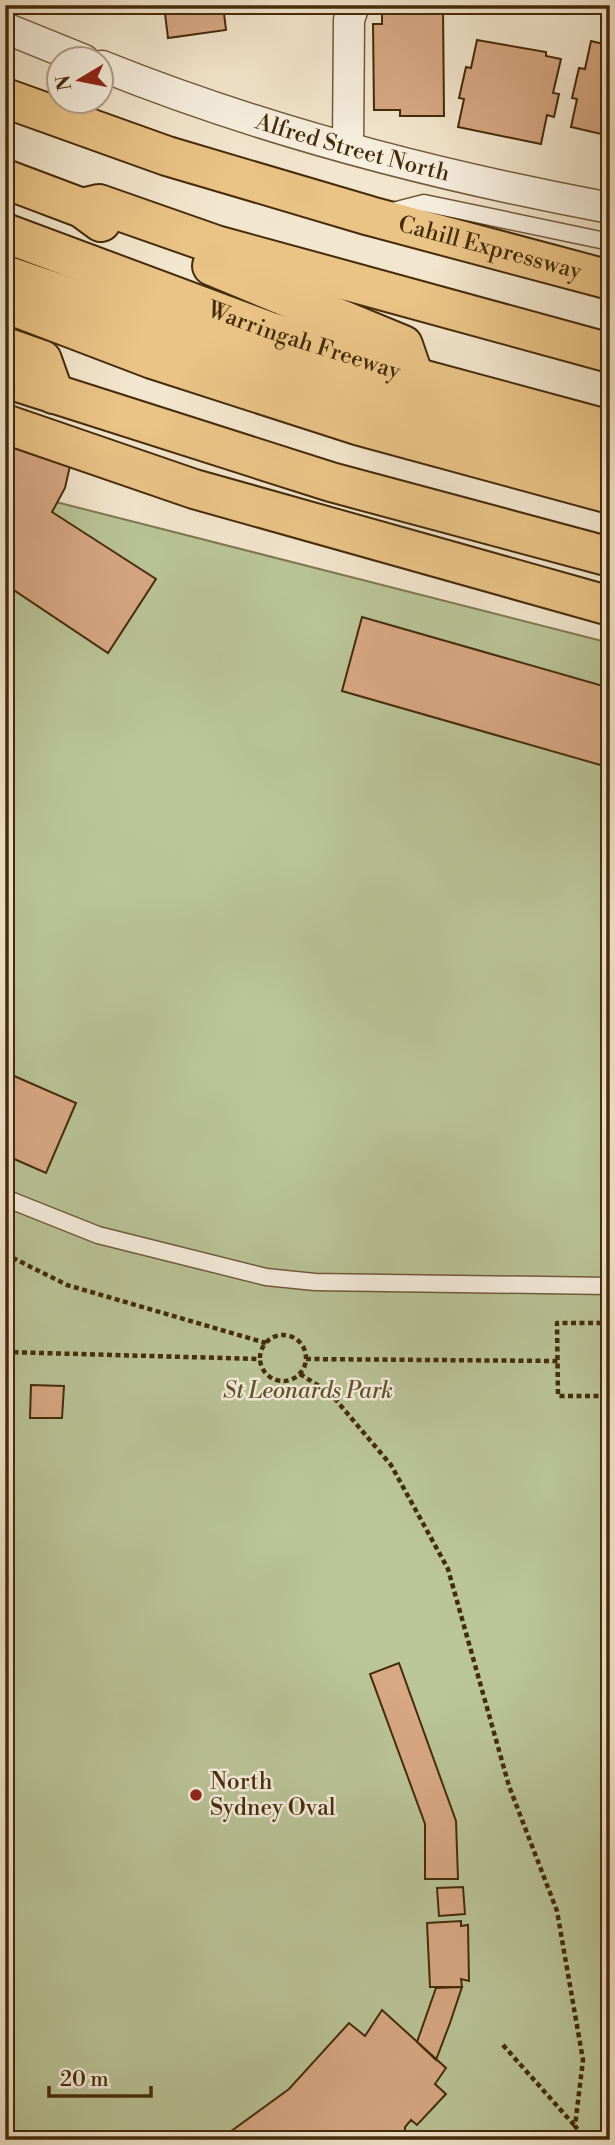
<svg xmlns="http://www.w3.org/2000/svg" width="615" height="2145" font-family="'Libre Bodoni',serif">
<rect width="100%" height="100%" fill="#f3e6ce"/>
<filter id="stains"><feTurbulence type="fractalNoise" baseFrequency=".00286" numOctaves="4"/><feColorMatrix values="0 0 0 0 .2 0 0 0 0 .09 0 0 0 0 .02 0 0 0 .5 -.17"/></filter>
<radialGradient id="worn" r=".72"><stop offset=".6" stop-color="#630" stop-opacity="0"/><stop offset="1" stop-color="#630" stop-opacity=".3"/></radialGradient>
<path fill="#bac599" stroke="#7f7851" stroke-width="2" d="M 5,489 L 610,643 L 610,2140 L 5,2140 Z"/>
<path fill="#d8a884" stroke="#442b09" stroke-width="2" d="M 164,5 L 223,5 L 226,30 L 168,38 Z
M 382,5 L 443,5 L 444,116 L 400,116 L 400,110 L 374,110 L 373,24 L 382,24 Z
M 574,5 L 610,5 L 610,15 L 574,8 Z
M 477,40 L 546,52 L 546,56 L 561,59 L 553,93 L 559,94 L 554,117 L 547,115 L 541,144 L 458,127 L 464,99 L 459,98 L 466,67 L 471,68 Z
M 591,41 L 607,45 L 610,42 L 610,136 L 571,127 L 577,99 L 572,98 L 579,68 L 585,69 Z
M 5,439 L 72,457 L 65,488 L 52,512 L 156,579 L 108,653 L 9,587 L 5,593 Z
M 362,617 L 610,688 L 610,744 L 604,766 L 342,691 Z
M 5,1072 L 76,1103 L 46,1173 L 5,1155 Z
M 31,1385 L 64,1386 L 62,1418 L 30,1418 Z
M 399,1663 L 456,1821 L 458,1879 L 425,1879 L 425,1824 L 370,1674 Z
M 463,1887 L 465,1914 L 439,1916 L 437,1888 Z
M 461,1921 L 461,1926 L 468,1925 L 469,1981 L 461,1979 L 462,1987 L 430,1987 L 427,1923 Z
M 462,1987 L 450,2023 L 436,2060 L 417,2042 L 436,1988 Z
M 382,2010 L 446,2068 L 435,2084 L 446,2094 L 417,2125 L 411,2120 L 405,2127 L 405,2140 L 219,2140 L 289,2089 L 349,2023 L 365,2036 Z"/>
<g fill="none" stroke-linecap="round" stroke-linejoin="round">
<g stroke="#705a3a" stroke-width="19">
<path id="service" d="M 389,212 L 424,203 L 610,242
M 5,1198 L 98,1235 L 266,1277 L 315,1282 L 610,1286"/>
</g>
<g stroke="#705a3a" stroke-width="33">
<g id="minor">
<path d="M 5,28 L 84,60"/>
<path id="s1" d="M 102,66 C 264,131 438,176 610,208"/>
<path d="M 348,147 L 349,20 L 354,5"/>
</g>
</g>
<g stroke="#442b09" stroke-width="42">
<g id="motorway">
<path id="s2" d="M 5,98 L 167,156 L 370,216 L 610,280"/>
<path d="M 5,179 L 82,208 L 101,222"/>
<path d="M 82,208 L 99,204 L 216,245 L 610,353"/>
<path id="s3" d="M 5,233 L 268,331 L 414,377 L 610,430"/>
<path d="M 212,266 L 403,345 L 414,377"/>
<path d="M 5,275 C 205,344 405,411 610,462"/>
<path d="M 5,303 L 152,359 L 360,426 L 610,494"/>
<path d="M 5,347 L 42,360 L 54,394"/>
<path d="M 5,378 L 331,482 L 610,557"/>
<path d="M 5,424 L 194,489 L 610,606"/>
</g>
</g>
<path stroke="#442b09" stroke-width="4.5" stroke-dasharray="5 3.5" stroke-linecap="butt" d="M 5,1254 L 67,1285 L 266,1343
M 610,1323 L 557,1323 L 558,1396 L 610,1396
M260 1358a23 23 0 1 1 46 0a23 23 0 1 1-46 0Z
M 5,1352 L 260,1359
M 306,1359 L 558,1361
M 300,1374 L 330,1393 L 391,1465 L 448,1569 L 509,1786 L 557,1911 L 583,2060 L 575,2126 L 586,2140
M 503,2045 L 575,2126"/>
<use href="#service" stroke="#f7efdf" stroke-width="16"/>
<use href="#minor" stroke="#f7efdf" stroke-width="30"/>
<use href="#motorway" stroke="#eac387" stroke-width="38"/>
</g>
<circle fill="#8f2418" stroke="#f7efdf" stroke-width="2.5" cx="196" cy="1795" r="7"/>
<g text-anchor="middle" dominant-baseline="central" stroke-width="5" stroke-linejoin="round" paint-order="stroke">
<g font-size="23" fill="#442b09" stroke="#f7efdf">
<text stroke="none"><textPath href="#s1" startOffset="264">Alfred Street North</textPath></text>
<text stroke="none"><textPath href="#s2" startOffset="508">Cahill Expressway</textPath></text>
<text stroke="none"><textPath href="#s3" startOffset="318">Warringah Freeway</textPath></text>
</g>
<g font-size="23" font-style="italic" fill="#62522d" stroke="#f7efdf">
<text x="308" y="1391">St Leonards Park</text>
</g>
<g font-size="23" fill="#442b09" stroke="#f7efdf" text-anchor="start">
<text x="210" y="1782">North<tspan x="210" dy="26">Sydney Oval</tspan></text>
</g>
</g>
<rect width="615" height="2145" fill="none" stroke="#f3e6ce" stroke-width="28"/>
<rect x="7" y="7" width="601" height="2131" fill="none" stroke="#442b09" stroke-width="3.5"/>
<rect x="14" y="14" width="587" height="2117" fill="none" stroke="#442b09" stroke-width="2"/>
<g transform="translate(80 80) rotate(260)"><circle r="33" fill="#f7efdf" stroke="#afa189" stroke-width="2"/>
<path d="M0-5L12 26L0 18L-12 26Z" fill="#8f2418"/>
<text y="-10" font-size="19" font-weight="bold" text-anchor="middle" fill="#442b09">N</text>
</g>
<path d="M49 2086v10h102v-10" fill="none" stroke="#442b09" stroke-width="3.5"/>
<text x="60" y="2086" font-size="21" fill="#442b09" stroke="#f7efdf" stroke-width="5" paint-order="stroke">20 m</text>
<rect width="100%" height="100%" filter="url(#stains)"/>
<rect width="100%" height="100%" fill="url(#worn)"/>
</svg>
